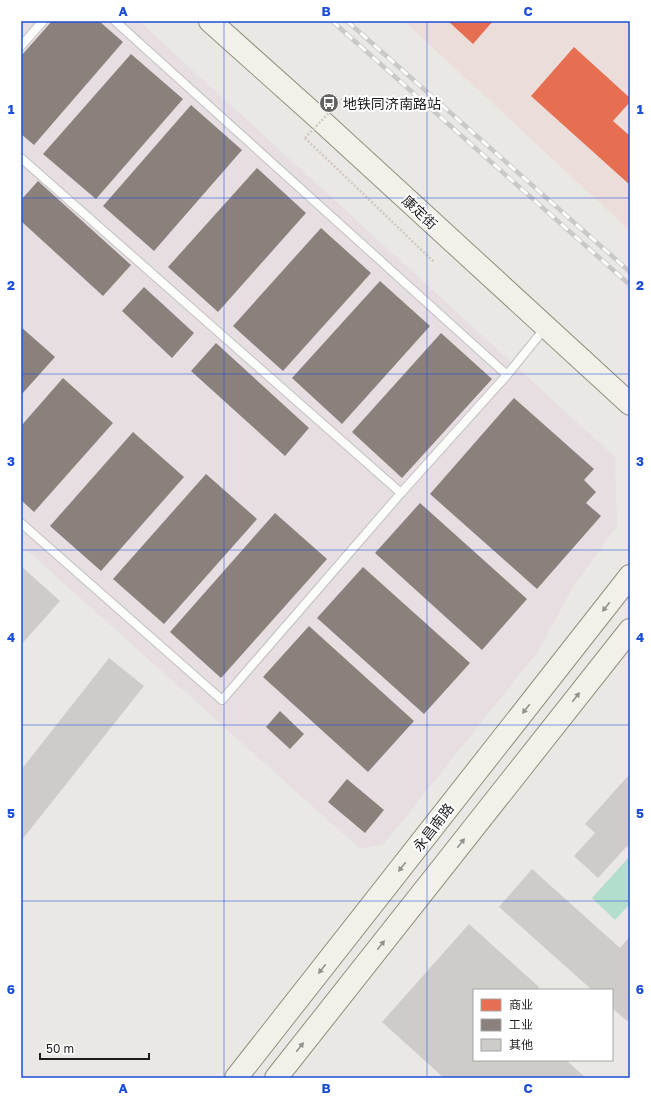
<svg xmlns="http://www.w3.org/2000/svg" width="651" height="1099" font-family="'Golos Text','Noto Sans SC',sans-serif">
<rect width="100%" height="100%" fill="#eae8e4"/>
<path fill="#ebddda" d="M 404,21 L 630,21 L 630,231 Z"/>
<path fill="#e7dee2" d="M 21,21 L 139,21 L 615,457 L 617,526 L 573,587 L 539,650 L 384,844 L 360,849 L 21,545 Z"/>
<path fill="#b3decc" d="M 630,856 L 630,904 L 615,920 L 592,898 Z"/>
<path fill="#e76f51" d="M 448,21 L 493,21 L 473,44 Z
M 574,47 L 630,98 L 630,102 L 613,121 L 630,136 L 630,185 L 531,96 Z"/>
<path fill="#8a817c" d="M 52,21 L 99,21 L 123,42 L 34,145 L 21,134 L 21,56 Z
M 131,54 L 183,99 L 96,199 L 43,154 Z
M 191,105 L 242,150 L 154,251 L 103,206 Z
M 257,168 L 306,213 L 218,312 L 168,267 Z
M 38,181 L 131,265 L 103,296 L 21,221 L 21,200 Z
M 321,228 L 371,273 L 283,371 L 233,326 Z
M 380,281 L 430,326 L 342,424 L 292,378 Z
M 144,287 L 194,333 L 172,358 L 122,311 Z
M 21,327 L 55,357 L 21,395 Z
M 441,333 L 492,379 L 402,478 L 352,432 Z
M 216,343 L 309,428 L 285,456 L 191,371 Z
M 63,378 L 113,423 L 34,512 L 21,500 L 21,426 Z
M 514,398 L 594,469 L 584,480 L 596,492 L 586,503 L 601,516 L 537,589 L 430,494 Z
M 133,432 L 184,477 L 101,571 L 50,526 Z
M 206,474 L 257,519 L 164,624 L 113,579 Z
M 420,503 L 527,599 L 482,650 L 375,553 Z
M 275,513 L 327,559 L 221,678 L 170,632 Z
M 363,567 L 470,663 L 424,714 L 317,618 Z
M 309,626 L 414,721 L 368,772 L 263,677 Z
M 280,711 L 304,734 L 290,749 L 266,727 Z
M 347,779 L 384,810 L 365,833 L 328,802 Z"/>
<path fill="#ceccc9" d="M 21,566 L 60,601 L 21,645 Z
M 109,658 L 144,686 L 21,841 L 21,770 Z
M 628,776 L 630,777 L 630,849 L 627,846 L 598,878 L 574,856 L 595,833 L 585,824 Z
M 532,869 L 620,948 L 630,936 L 630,1017 L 627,1021 L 612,1008 L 612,990 L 592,990 L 499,907 Z
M 469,924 L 539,987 L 537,990 L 474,990 L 474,1060 L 566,1060 L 586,1078 L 444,1078 L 382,1022 Z"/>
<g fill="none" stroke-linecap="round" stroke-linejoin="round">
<g stroke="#c1c0bf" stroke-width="10">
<path id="lane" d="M 115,21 L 507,375
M 21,46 L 43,21
M 21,158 L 401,493 L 507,375 L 545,328
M 21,523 L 222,700 L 401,493"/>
</g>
<g stroke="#90917e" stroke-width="24">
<path id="secondary" d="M 210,21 L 315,115 L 630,404
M 236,1078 L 630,576
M 276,1078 L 630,630"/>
</g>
<path stroke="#d4c8c6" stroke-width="2.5" stroke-dasharray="2 2" stroke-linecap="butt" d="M 305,138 L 434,262"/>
<use href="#lane" stroke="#fcfcfb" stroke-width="8"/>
<use href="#secondary" stroke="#f1f1e9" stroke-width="22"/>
<g stroke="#c9c9c8" stroke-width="4.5">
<path id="rail" d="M 332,21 L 630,285
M 347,21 L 630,272"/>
</g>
<use href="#rail" stroke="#fff" stroke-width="3" stroke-dasharray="9" stroke-linecap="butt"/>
<path stroke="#d4c8c6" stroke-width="2.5" stroke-dasharray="2 2" stroke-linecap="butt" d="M 305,138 L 342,99"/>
</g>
<defs><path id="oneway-solid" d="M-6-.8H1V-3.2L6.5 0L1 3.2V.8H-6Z"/></defs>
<g fill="#91918d">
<use href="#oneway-solid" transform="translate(606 607) rotate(128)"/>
<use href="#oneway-solid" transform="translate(576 697) rotate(-52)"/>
<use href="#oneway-solid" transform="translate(526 709) rotate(128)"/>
<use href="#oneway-solid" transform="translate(461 843) rotate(-52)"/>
<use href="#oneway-solid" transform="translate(402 867) rotate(128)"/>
<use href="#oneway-solid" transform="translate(381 945) rotate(-52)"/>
<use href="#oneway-solid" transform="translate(322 969) rotate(128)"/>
<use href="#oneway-solid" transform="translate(300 1047) rotate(-52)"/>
</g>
<path fill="none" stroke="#1d4ed8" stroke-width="1" stroke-opacity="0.55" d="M 224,21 L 224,1078M 427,21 L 427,1078M 21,198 L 630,198M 21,374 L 630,374M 21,550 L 630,550M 21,725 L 630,725M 21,901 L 630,901"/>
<defs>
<g id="bus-disc" transform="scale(1)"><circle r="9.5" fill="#646362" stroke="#fff"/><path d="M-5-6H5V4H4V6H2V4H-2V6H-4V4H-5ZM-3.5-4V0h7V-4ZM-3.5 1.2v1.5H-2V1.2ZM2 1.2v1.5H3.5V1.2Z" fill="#fff"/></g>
</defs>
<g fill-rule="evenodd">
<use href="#bus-disc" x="329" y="103"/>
</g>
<g text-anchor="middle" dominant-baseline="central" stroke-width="4" stroke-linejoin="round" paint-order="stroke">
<g font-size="14" fill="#1c1c1c" stroke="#fff" text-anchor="start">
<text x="343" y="103">地铁同济南路站</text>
</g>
<g font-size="14" fill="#1c1c1c" stroke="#fff">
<text transform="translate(420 212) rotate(43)">康定街</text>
<text transform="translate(433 827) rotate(-52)">永昌南路</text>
</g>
</g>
<rect width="651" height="1099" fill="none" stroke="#ffffff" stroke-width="44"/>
<rect x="473" y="989" width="140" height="72" fill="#ffffff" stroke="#a4a4a4"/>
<rect x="481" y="999" width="20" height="12" fill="#e76f51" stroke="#a4a4a4"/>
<text x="509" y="1009" font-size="12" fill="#1c1c1c">商业</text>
<rect x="481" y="1019" width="20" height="12" fill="#8a817c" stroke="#a4a4a4"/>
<text x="509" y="1029" font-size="12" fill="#1c1c1c">工业</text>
<rect x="481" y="1039" width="20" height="12" fill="#ceccc9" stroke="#a4a4a4"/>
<text x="509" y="1049" font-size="12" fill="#1c1c1c">其他</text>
<path d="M40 1053v6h109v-6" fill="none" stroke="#1c1c1c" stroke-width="2"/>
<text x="46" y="1053" font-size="12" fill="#1c1c1c" stroke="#ffffff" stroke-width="3" paint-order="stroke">50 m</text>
<rect x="22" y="22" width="607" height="1055" fill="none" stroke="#1d4ed8" stroke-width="1.5"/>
<g font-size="13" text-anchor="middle" font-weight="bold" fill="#1d4ed8">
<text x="123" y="16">A</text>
<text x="326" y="16">B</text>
<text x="528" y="16">C</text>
<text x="11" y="114">1</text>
<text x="640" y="114">1</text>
<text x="11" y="290">2</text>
<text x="640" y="290">2</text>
<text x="11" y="466">3</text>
<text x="640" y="466">3</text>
<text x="11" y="642">4</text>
<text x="640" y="642">4</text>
<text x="11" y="818">5</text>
<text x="640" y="818">5</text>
<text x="11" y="994">6</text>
<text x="640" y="994">6</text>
<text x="123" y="1093">A</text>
<text x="326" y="1093">B</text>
<text x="528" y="1093">C</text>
</g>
</svg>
